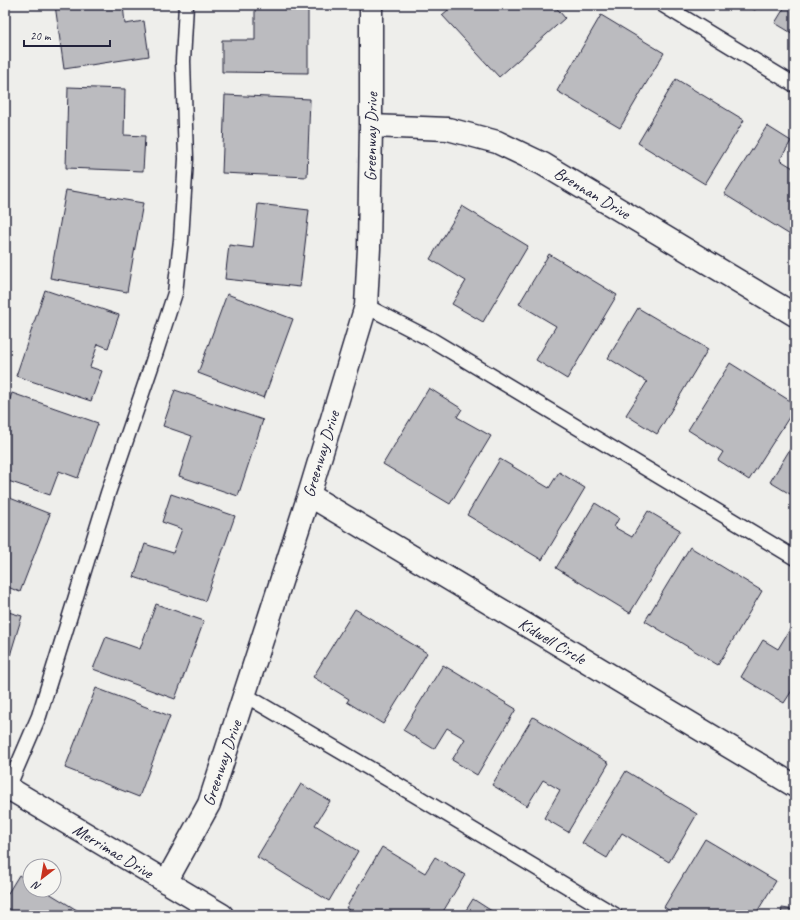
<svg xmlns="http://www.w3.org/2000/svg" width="800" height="920" font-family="Caveat,sans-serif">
<rect width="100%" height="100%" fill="#eeeeeb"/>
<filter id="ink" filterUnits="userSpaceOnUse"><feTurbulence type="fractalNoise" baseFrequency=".025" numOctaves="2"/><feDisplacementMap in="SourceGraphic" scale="8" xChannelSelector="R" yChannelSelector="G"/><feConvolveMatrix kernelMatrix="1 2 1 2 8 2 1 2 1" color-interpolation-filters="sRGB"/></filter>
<g filter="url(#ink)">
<path fill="#bbbbbf" stroke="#22223b" d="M 55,5 L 123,5 L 125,24 L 144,21 L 149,56 L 64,69 Z
M 255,5 L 308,5 L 308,73 L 222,72 L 222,40 L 255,40 Z
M 454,5 L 554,5 L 565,18 L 499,77 L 442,15 Z
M 746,5 L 758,5 L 755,10 Z
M 786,5 L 795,5 L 795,35 L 775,23 Z
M 601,15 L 664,53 L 620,128 L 557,91 Z
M 676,79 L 744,120 L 705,184 L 638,143 Z
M 68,87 L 125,89 L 124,135 L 145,136 L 143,171 L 66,168 Z
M 225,95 L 310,99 L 307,177 L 222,173 Z
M 767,126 L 791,141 L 780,160 L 795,169 L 795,238 L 724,194 Z
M 66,190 L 143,203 L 127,292 L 50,278 Z
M 258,204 L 309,210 L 300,287 L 225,279 L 229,245 L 253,248 Z
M 462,206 L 528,246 L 483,322 L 452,304 L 466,281 L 430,259 Z
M 549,254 L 617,295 L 567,379 L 536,360 L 556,326 L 519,304 Z
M 45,290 L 119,315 L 108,348 L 98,344 L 90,367 L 102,371 L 91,401 L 16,376 Z
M 227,294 L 293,319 L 264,398 L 198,373 Z
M 638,308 L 708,349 L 657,434 L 626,415 L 647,382 L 608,358 Z
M 730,363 L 795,404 L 795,408 L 749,480 L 718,460 L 723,452 L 688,430 Z
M 429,388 L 462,409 L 457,417 L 491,436 L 450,504 L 383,464 Z
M 175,390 L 263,420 L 238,496 L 179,476 L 192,436 L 163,426 Z
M 12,393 L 98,423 L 78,478 L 59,471 L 50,495 L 5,480 L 5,413 Z
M 795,441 L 795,497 L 770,482 Z
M 500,459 L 549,488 L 559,472 L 585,488 L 542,560 L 467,515 Z
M 171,494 L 235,516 L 205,601 L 134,577 L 145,544 L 173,553 L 182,529 L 162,522 Z
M 5,496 L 50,514 L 20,592 L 5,586 Z
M 595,503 L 619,518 L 614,527 L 632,537 L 648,511 L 680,530 L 630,613 L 556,568 Z
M 690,547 L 762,591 L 718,665 L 645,621 Z
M 156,604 L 204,621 L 175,699 L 93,669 L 106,637 L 140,649 Z
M 355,609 L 427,653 L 383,724 L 347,702 L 349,699 L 313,677 Z
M 5,611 L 22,616 L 5,672 Z
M 795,621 L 795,690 L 793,689 L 784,703 L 741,677 L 763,640 L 778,649 Z
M 443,665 L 516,709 L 477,775 L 452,760 L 465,739 L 447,728 L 434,749 L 403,730 Z
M 96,688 L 170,716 L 139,797 L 65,768 Z
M 533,717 L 609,763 L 568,832 L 544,818 L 560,790 L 543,780 L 527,806 L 492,785 Z
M 626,771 L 697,814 L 669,862 L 622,833 L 607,858 L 582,843 Z
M 301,784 L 330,801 L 315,825 L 358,851 L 329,901 L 257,857 Z
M 705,839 L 776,881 L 755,915 L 676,915 L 664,907 Z
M 382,847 L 425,873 L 435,857 L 465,875 L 441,915 L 358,915 L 346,908 Z
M 19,875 L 30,882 L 30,890 L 44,890 L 85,915 L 5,915 L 5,898 Z
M 473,899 L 498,915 L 463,915 Z
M 782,908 L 795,910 L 795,915 L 781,915 Z"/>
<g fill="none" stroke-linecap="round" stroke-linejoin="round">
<g stroke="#22223b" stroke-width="17">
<path id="lane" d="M 663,5 L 795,85
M 366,306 L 432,340 L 795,558
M 245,695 L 413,794 L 615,915
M 8,788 L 39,716 L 108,493 L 152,364 L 175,293 L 181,240 L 186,159 L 183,61 L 186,5"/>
</g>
<g stroke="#22223b" stroke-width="25">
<path id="street" d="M 371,126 L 448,129 L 497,142 L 543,164 L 795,315
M 309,495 L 795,786
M 5,786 L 222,915
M 166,882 L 209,804 L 309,495 L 366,306 L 369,248 L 371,126 L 371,5"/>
</g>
<use href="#lane" stroke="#f6f6f2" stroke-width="14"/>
<use href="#street" stroke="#f6f6f2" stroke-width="22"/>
</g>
</g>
<g text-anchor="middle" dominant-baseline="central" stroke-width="3.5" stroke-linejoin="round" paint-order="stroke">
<g font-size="17" fill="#22223b" stroke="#f6f6f2">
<text transform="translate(371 137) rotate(-89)">Greenway Drive</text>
<text transform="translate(592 193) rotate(31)">Brennan Drive</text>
<text transform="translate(321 454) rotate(-73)">Greenway Drive</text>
<text transform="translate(552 641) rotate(31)">Kidwell Circle</text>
<text transform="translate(222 763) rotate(-71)">Greenway Drive</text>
<text transform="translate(113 851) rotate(31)">Merrimac Drive</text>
</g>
</g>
<rect width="800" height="920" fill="none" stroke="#f6f6f2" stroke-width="20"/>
<rect x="10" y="10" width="780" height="900" fill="none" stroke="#22223b" stroke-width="1.5" filter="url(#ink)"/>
<g transform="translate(42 878) rotate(211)"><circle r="19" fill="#f6f6f2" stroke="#a1a1a9"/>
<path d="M0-3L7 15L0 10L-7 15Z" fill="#c8321e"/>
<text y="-6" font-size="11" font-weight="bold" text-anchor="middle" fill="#22223b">N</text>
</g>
<path d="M24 40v6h86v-6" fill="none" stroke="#22223b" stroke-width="2"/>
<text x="30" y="40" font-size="12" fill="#22223b" stroke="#f6f6f2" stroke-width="3" paint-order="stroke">20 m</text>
</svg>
